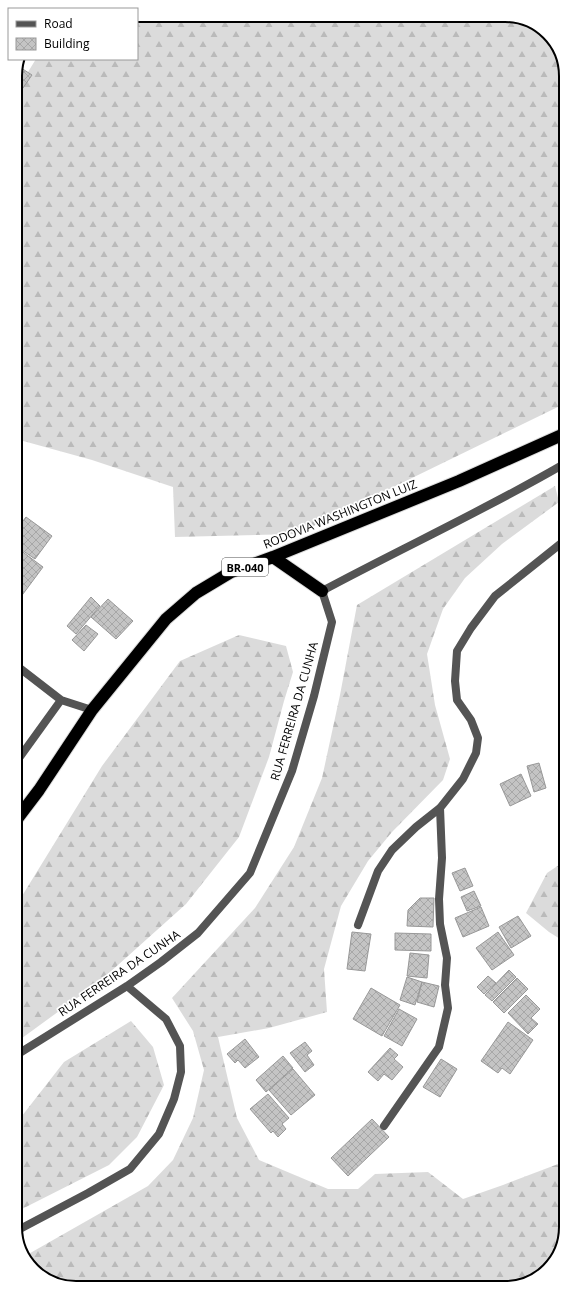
<svg xmlns="http://www.w3.org/2000/svg" width="581" height="1303" font-family="'Open Sans',sans-serif">
<defs>
<pattern id="forest-firs" width="22" height="20" patternUnits="userSpaceOnUse"><rect width="22" height="20" fill="#dbdbdb"/><path d="M5 1l3.5 6h-7zM16 11l3.5 6h-7z" fill="#bababa"/></pattern>
<pattern id="building-cross-hatch" width="8" height="8" patternUnits="userSpaceOnUse"><rect width="8" height="8" fill="#c4c4c4"/><path d="M0 0l8 8M0 8l8-8" fill="none" stroke="#a7a7a7"/></pattern>
</defs>
<rect width="100%" height="100%" fill="#fff"/>
<path fill="url(#forest-firs)" d="M 137,15 L 509,15 L 542,27 L 563,56 L 564,404 L 297,534 L 175,537 L 173,487 L 92,460 L 16,439 L 15,93 L 36,59 L 137,59 Z
M 555,486 L 559,502 L 502,544 L 465,578 L 443,609 L 427,654 L 435,705 L 450,759 L 443,780 L 392,832 L 368,861 L 341,906 L 324,969 L 327,1012 L 269,1028 L 218,1037 L 237,1118 L 259,1160 L 328,1189 L 358,1189 L 375,1174 L 428,1172 L 463,1199 L 503,1185 L 566,1161 L 566,1228 L 556,1261 L 525,1285 L 72,1288 L 39,1275 L 25,1256 L 148,1186 L 173,1160 L 193,1118 L 204,1070 L 193,1031 L 172,998 L 255,908 L 294,847 L 322,778 L 340,695 L 357,605 Z
M 239,635 L 286,646 L 293,672 L 284,701 L 269,757 L 239,837 L 186,904 L 99,982 L 18,1041 L 17,901 L 22,896 L 102,766 L 180,661 Z
M 565,861 L 565,942 L 549,932 L 526,913 L 547,873 Z
M 131,1021 L 153,1047 L 164,1085 L 137,1137 L 109,1165 L 18,1211 L 18,1121 L 64,1062 Z"/>
<path fill="url(#building-cross-hatch)" stroke="#989898" d="M 18,66 L 32,75 L 18,95 L 15,94 L 15,72 Z
M 26,517 L 52,536 L 35,559 L 16,546 L 16,530 Z
M 16,547 L 43,567 L 20,598 L 17,595 Z
M 91,597 L 100,606 L 76,634 L 67,626 Z
M 108,599 L 133,621 L 116,639 L 91,617 Z
M 86,625 L 98,634 L 84,651 L 72,640 Z
M 539,763 L 546,788 L 534,792 L 527,766 Z
M 521,774 L 531,796 L 510,806 L 500,784 Z
M 465,868 L 473,886 L 460,891 L 452,873 Z
M 474,891 L 481,906 L 467,911 L 461,897 Z
M 420,898 L 434,898 L 433,927 L 407,926 L 408,910 Z
M 481,907 L 489,926 L 463,937 L 455,918 Z
M 518,916 L 531,936 L 511,948 L 499,927 Z
M 352,932 L 371,934 L 365,971 L 347,969 Z
M 498,932 L 514,955 L 492,970 L 476,948 Z
M 395,933 L 431,934 L 431,951 L 395,950 Z
M 410,953 L 429,955 L 427,978 L 407,976 Z
M 509,970 L 516,977 L 492,1001 L 485,995 Z
M 488,976 L 496,983 L 484,994 L 477,987 Z
M 407,977 L 422,982 L 415,1005 L 400,1000 Z
M 517,978 L 528,989 L 504,1013 L 493,1002 Z
M 422,982 L 439,986 L 434,1007 L 417,1002 Z
M 371,988 L 400,1005 L 382,1036 L 353,1019 Z
M 526,995 L 540,1009 L 531,1018 L 538,1024 L 528,1034 L 508,1013 Z
M 399,1009 L 417,1019 L 402,1046 L 384,1036 Z
M 508,1022 L 533,1040 L 510,1074 L 502,1068 L 498,1073 L 481,1061 Z
M 245,1039 L 259,1057 L 245,1068 L 238,1060 L 235,1063 L 227,1054 Z
M 305,1042 L 312,1051 L 307,1055 L 314,1065 L 305,1072 L 290,1053 Z
M 390,1048 L 398,1055 L 394,1059 L 403,1067 L 392,1080 L 384,1074 L 378,1081 L 368,1072 Z
M 283,1056 L 293,1068 L 266,1092 L 256,1080 Z
M 441,1059 L 457,1069 L 440,1097 L 423,1087 Z
M 293,1069 L 315,1095 L 291,1115 L 269,1090 Z
M 268,1094 L 289,1118 L 282,1124 L 286,1129 L 278,1137 L 273,1131 L 271,1133 L 250,1109 Z
M 372,1119 L 389,1137 L 348,1176 L 331,1158 Z"/>
<g fill="none" stroke-linecap="round" stroke-linejoin="round">
<g stroke="#dbdbdb" stroke-width="14">
<path id="motorway" d="M 273,557 L 322,591
M 17,819 L 39,790 L 92,710 L 166,619 L 196,593 L 231,572 L 273,557 L 459,481 L 564,434"/>
</g>
<path stroke="#545454" stroke-width="8" d="M 17,666 L 61,700 L 92,710
M 17,761 L 61,700
M 358,925 L 378,871 L 392,850 L 416,827 L 440,808 L 463,779 L 476,753 L 478,738 L 471,720 L 457,700 L 455,681 L 457,651 L 471,628 L 495,596 L 564,541
M 18,1054 L 127,986 L 161,962 L 198,933 L 250,873 L 292,771 L 314,696 L 332,622 L 322,591 C 402,548 485,510 564,464
M 384,1126 L 439,1047 L 448,1008 L 445,985 L 447,958 L 440,924 L 439,899 L 442,858 L 440,808
M 18,1230 L 88,1193 L 130,1169 L 159,1134 L 174,1099 L 181,1072 L 180,1046 L 166,1019 L 127,986"/>
<use href="#motorway" stroke="#000" stroke-width="12"/>
</g>
<g text-anchor="middle" dominant-baseline="central" stroke-width="3.5" stroke-linejoin="round" paint-order="stroke">
<rect fill="#fff" stroke="#4c4c4c" stroke-width="1" x="222" y="558" width="46" height="18" rx="3"/>
<g font-size="11" font-weight="bold" fill="#000">
<text x="245" y="567">BR-040</text>
</g>
<g font-size="12" fill="#000" stroke="#fff">
<text transform="translate(340 514) rotate(-22)">RODOVIA WASHINGTON LUIZ</text>
<text transform="translate(294 711) rotate(-74)">RUA FERREIRA DA CUNHA</text>
<text transform="translate(119 973) rotate(-34)">RUA FERREIRA DA CUNHA</text>
</g>
</g>
<path d="M0 0H581V1303H0ZM76 22H505A54 54 0 0 1 559 76V1227A54 54 0 0 1 505 1281H76A54 54 0 0 1 22 1227V76A54 54 0 0 1 76 22Z" fill="#fff" fill-rule="evenodd"/>
<path fill="none" stroke="#000" stroke-width="2" d="M76 22H505A54 54 0 0 1 559 76V1227A54 54 0 0 1 505 1281H76A54 54 0 0 1 22 1227V76A54 54 0 0 1 76 22Z"/>
<rect x="8" y="8" width="130" height="52" fill="#ffffff" stroke="#999999"/>
<rect x="16" y="21" width="20" height="6" fill="#545454" stroke="#999999"/>
<text x="44" y="28" font-size="12" fill="#000000">Road</text>
<rect x="16" y="38" width="20" height="12" fill="url(#building-cross-hatch)" stroke="#999999"/>
<text x="44" y="48" font-size="12" fill="#000000">Building</text>
</svg>
